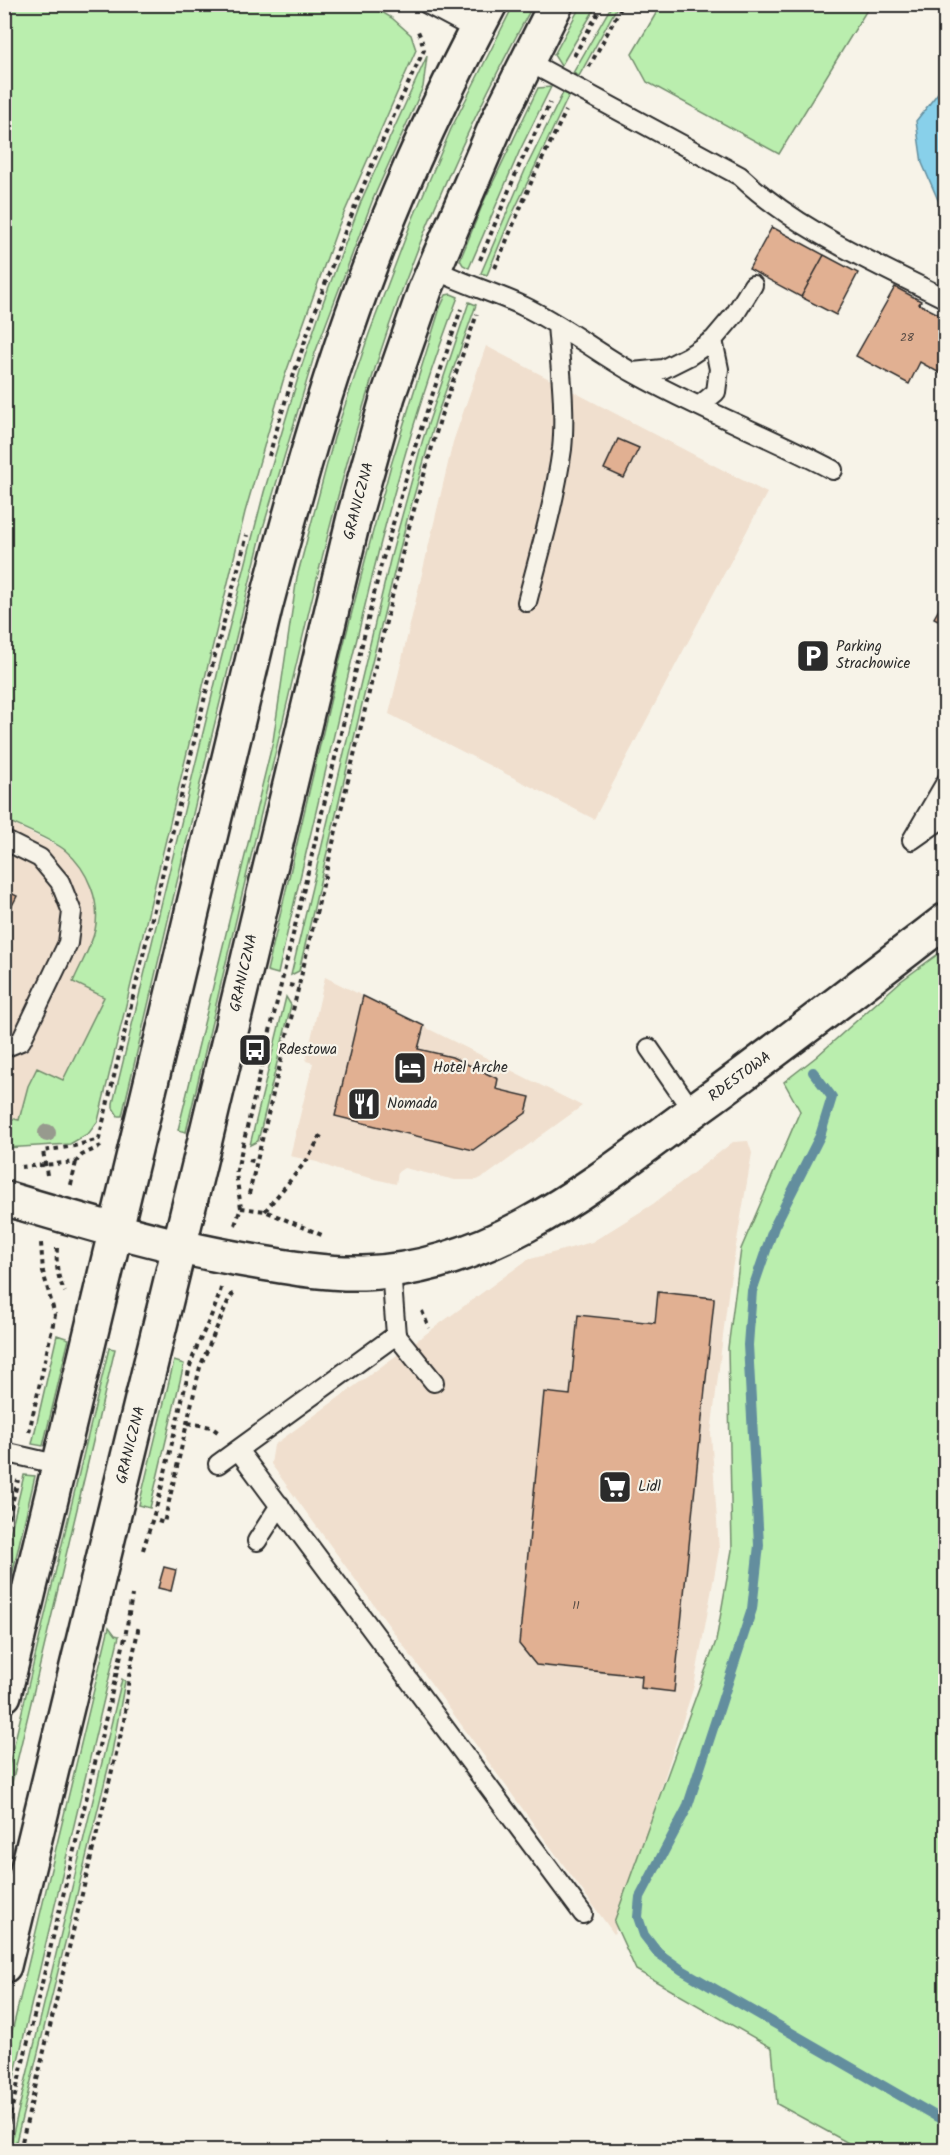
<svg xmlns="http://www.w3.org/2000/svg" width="950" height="2155" font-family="Kalam,sans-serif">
<rect width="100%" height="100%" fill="#f7f3e8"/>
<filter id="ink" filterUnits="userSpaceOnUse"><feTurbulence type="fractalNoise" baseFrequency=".0167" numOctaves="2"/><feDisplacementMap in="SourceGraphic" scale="12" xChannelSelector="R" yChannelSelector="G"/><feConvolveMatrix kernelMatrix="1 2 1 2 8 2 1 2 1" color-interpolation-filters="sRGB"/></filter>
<g filter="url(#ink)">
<path fill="#f0dfce" d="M 486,346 L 767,493 L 594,819 L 389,714 L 453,442 Z
M 4,820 L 132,883 L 90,1065 L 28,1123 L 5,1117 Z
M 325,977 L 582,1106 L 487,1175 L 477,1180 L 455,1180 L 404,1168 L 398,1172 L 396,1184 L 337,1170 L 317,1162 L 290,1156 L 313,1063 L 306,1061 Z
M 748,1141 L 752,1153 L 729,1287 L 711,1433 L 719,1550 L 694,1686 L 614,1934 L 271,1464 L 274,1445 L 527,1260 L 592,1242 L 653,1204 L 733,1142 Z"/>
<path fill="#baeeae" stroke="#728c6c" stroke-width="1.5" d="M 514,4 L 533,5 C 464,131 405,266 364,404 C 328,524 301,645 272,767 C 244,889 214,1010 186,1132 L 178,1130 L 273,741 L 297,577 L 334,438 L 369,334 L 411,223 L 451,129 Z
M 4,5 L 370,5 L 392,18 L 411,35 L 416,50 L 338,227 L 283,381 L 245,512 L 98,1121 L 89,1133 L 70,1144 L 5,1148 L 5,1117 L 19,1120 L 28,1086 L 37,1068 L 63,1080 L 104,997 L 73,982 C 80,965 91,948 95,930 C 101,902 88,870 66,851 C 55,841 20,827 5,820 Z
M 581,5 L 597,5 L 561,66 L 554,55 Z
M 612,5 L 618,5 L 579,76 L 573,73 Z
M 661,5 L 661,4 L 870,5 L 779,154 L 647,82 L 632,54 Z
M 427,56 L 423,87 L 373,199 L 315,353 L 263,528 L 204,767 L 122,1116 L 118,1116 L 113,1108 L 113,1103 L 218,671 L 264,492 L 301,368 L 324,300 L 362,199 Z
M 551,87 L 520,150 L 469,268 L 463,265 L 460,260 L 484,201 L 538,88 Z
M 563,93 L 569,95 L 510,219 L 487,275 L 481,273 L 526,168 Z
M 451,294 L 458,297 C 401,444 366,599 330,752 C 313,826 294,900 278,974 L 267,971 L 343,647 L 366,557 L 391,465 L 440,308 L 446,295 Z
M 469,302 L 476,305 L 437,415 L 407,520 L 366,687 L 299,971 L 291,975 L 391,556 L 423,439 Z
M 945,949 L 945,2150 L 861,2150 L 777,2104 L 772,2048 L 636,1970 L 614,1922 L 716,1641 L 732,1550 L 728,1348 L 741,1249 L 800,1111 L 784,1082 L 816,1057 L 901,981 Z
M 286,997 L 291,1005 L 258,1141 L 250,1145 Z
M 57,1335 L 69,1339 L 43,1446 L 32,1444 Z
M 109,1348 L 115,1349 L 5,1812 L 5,1782 Z
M 174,1361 L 184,1364 L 150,1508 L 139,1505 Z
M 24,1475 L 35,1476 L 5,1605 L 5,1556 Z
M 109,1627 L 115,1635 L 119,1636 L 5,2115 L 5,2061 Z
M 122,1679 L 125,1681 L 112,1752 L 14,2150 L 9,2150 Z"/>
<path fill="#88d0ea" stroke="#638e9e" stroke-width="1.5" d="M 945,84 L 945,216 L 922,163 L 916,121 Z"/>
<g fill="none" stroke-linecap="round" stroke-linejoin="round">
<path stroke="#638e9e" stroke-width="10" d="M 813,1072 L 832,1097 L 820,1136 L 774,1227 L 752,1291 L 748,1345 L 759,1545 L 752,1609 L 687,1808 L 640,1897 L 638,1917 L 644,1935 L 658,1953 L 682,1970 L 946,2122"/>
</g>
<path fill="#e1b092" stroke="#2b2b2b" stroke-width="1.5" d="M 772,227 L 824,255 L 801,297 L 749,269 Z
M 824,255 L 858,273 L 836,315 L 801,297 Z
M 895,287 L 921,301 L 919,304 L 946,318 L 945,376 L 920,362 L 909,384 L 856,356 Z
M 618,439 L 639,448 L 624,478 L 604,469 Z
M 946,597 L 946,624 L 934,618 Z
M 4,890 L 17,896 L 4,921 Z
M 363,996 L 424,1026 L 418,1049 L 452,1057 L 498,1079 L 496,1089 L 530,1097 L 526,1113 L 473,1150 L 335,1116 Z
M 658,1292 L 714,1298 L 714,1301 L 674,1692 L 641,1688 L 642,1676 L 536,1665 L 519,1644 L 544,1392 L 570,1395 L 578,1315 L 655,1323 Z
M 164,1567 L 176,1570 L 171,1591 L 158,1588 Z"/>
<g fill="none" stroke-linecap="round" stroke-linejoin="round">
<g stroke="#2b2b2b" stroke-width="22">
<path id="service" d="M 427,4 L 476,30
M 527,61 L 740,176 C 798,231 875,263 946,299
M 434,269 C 463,284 493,292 523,306 C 561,324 595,351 632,372 C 697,409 767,435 833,470
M 633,372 L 663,369 L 689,356 L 713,340 L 735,314 L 753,285
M 699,406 L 716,392 L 719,369 L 713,340
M 527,602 C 540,552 555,501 562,449 C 566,411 560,364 557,325
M 946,782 L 912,840 L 946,816
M 4,840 L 40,858 L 60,882 L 72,912 L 68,943 L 21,1041 L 4,1048
M 649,1048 L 693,1112
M 391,1270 L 396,1335 L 434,1382
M 238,1450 L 583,1914
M 4,1452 L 60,1465
M 218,1464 L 396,1335
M 257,1541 L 280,1505"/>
</g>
<g stroke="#2b2b2b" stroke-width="38">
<path id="minor" d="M 4,1198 C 88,1223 171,1248 257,1262 C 292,1268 327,1274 363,1273 C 494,1269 599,1180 700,1106 C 783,1046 864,983 946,920"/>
</g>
<g stroke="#2b2b2b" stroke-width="38">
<path id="secondary" d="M 4,1695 L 265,608 C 297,487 331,365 377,248 C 409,165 448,83 490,4
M 4,1966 L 199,1165 L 354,517 L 388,396 L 425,290 L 500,116 L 556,4"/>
</g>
<path stroke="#2b2b2b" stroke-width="4" stroke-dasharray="4.5 4.5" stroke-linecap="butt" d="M 574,56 L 603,4
M 589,67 L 623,4
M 480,260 L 519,166 L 550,103
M 495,268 L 533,178 L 566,111
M 269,456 C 309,316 361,182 424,50 L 421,38 L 417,29
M 289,985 L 299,987
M 249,1160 L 257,1162
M 21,1167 L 76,1162 L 82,1155 L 101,1146
M 47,1175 L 43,1151 L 74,1146 L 99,1139 L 213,663 L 247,535
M 71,1185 L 76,1162
M 249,1194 L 407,534 L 443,409 L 477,314
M 241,1208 L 265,1211 L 322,1235
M 265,1211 L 307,1160 L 321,1135
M 235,1225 L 241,1208 L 236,1174 L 380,569 L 415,447 L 461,309
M 57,1248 C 56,1265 57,1277 65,1292
M 422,1311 L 429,1328
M 188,1423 L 211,1427 L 219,1433
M 29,1432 L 55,1315 L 43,1272 L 41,1243
M 158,1521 L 164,1523 L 200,1367 L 229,1299 L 235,1291
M 4,1535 L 18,1480
M 143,1550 L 159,1498 L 190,1366 C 198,1339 214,1316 221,1288
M 4,2141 L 125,1638 L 132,1595
M 20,2150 L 124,1721 L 129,1676 L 138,1630 L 133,1629"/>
<use href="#service" stroke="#f7f3e8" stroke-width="18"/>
<use href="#minor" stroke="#f7f3e8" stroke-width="33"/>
<use href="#secondary" stroke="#f7f3e8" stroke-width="33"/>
</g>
<circle fill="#979a8e" cx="47" cy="1133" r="9"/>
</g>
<defs>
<g id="parking-square" transform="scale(1.725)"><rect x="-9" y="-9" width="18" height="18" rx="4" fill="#2b2b2b" stroke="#f7f3e8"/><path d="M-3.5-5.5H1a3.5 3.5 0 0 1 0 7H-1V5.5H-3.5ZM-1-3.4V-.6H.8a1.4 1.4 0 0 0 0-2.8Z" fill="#fff"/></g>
<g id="bus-square" transform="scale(1.725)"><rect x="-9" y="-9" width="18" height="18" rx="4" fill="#2b2b2b" stroke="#f7f3e8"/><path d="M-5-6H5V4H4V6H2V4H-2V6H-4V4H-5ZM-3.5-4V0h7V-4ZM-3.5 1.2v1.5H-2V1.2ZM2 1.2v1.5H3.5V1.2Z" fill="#fff"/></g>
<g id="hotel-square" transform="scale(1.725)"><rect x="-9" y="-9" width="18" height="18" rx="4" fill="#2b2b2b" stroke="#f7f3e8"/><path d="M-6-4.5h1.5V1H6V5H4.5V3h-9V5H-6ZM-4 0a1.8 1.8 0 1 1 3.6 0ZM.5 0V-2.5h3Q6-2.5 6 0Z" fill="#fff"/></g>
<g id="restaurant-square" transform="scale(1.725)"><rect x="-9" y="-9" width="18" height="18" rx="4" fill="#2b2b2b" stroke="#f7f3e8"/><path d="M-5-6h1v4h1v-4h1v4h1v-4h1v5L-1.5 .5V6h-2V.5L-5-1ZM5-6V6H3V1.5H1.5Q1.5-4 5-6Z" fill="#fff"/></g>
<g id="supermarket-square" transform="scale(1.725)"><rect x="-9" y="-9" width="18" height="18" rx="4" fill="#2b2b2b" stroke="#f7f3e8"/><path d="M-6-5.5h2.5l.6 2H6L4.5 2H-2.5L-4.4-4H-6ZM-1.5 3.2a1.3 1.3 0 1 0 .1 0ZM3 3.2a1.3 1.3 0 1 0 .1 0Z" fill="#fff"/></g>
</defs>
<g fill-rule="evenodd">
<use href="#parking-square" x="813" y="656"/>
<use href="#bus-square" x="255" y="1050"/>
<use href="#hotel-square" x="410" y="1068"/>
<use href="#restaurant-square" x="364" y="1104"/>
<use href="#supermarket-square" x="615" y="1487"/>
</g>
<g text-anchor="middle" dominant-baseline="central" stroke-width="4.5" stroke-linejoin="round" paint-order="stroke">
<g font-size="12" fill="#584c45">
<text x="907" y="337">28</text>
<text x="576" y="1605">11</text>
</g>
<g font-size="15" fill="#2b2b2b" stroke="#f7f3e8">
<text transform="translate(359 501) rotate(-75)">GRANICZNA</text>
<text transform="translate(244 973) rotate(-77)">GRANICZNA</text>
<text transform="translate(740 1077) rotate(-36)">RDESTOWA</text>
<text transform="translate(131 1445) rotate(-76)">GRANICZNA</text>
</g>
<g font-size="15" fill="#2b2b2b" stroke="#f7f3e8" text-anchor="start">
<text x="836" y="647">Parking<tspan x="836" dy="17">Strachowice</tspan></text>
<text x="278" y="1050">Rdestowa</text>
<text x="433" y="1068">Hotel Arche</text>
<text x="387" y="1104">Nomada</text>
<text x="638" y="1487">Lidl</text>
</g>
</g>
<rect width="950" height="2155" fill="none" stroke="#f7f3e8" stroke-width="24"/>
<rect x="12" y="12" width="926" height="2131" fill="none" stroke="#2b2b2b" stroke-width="2" filter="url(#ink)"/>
</svg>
